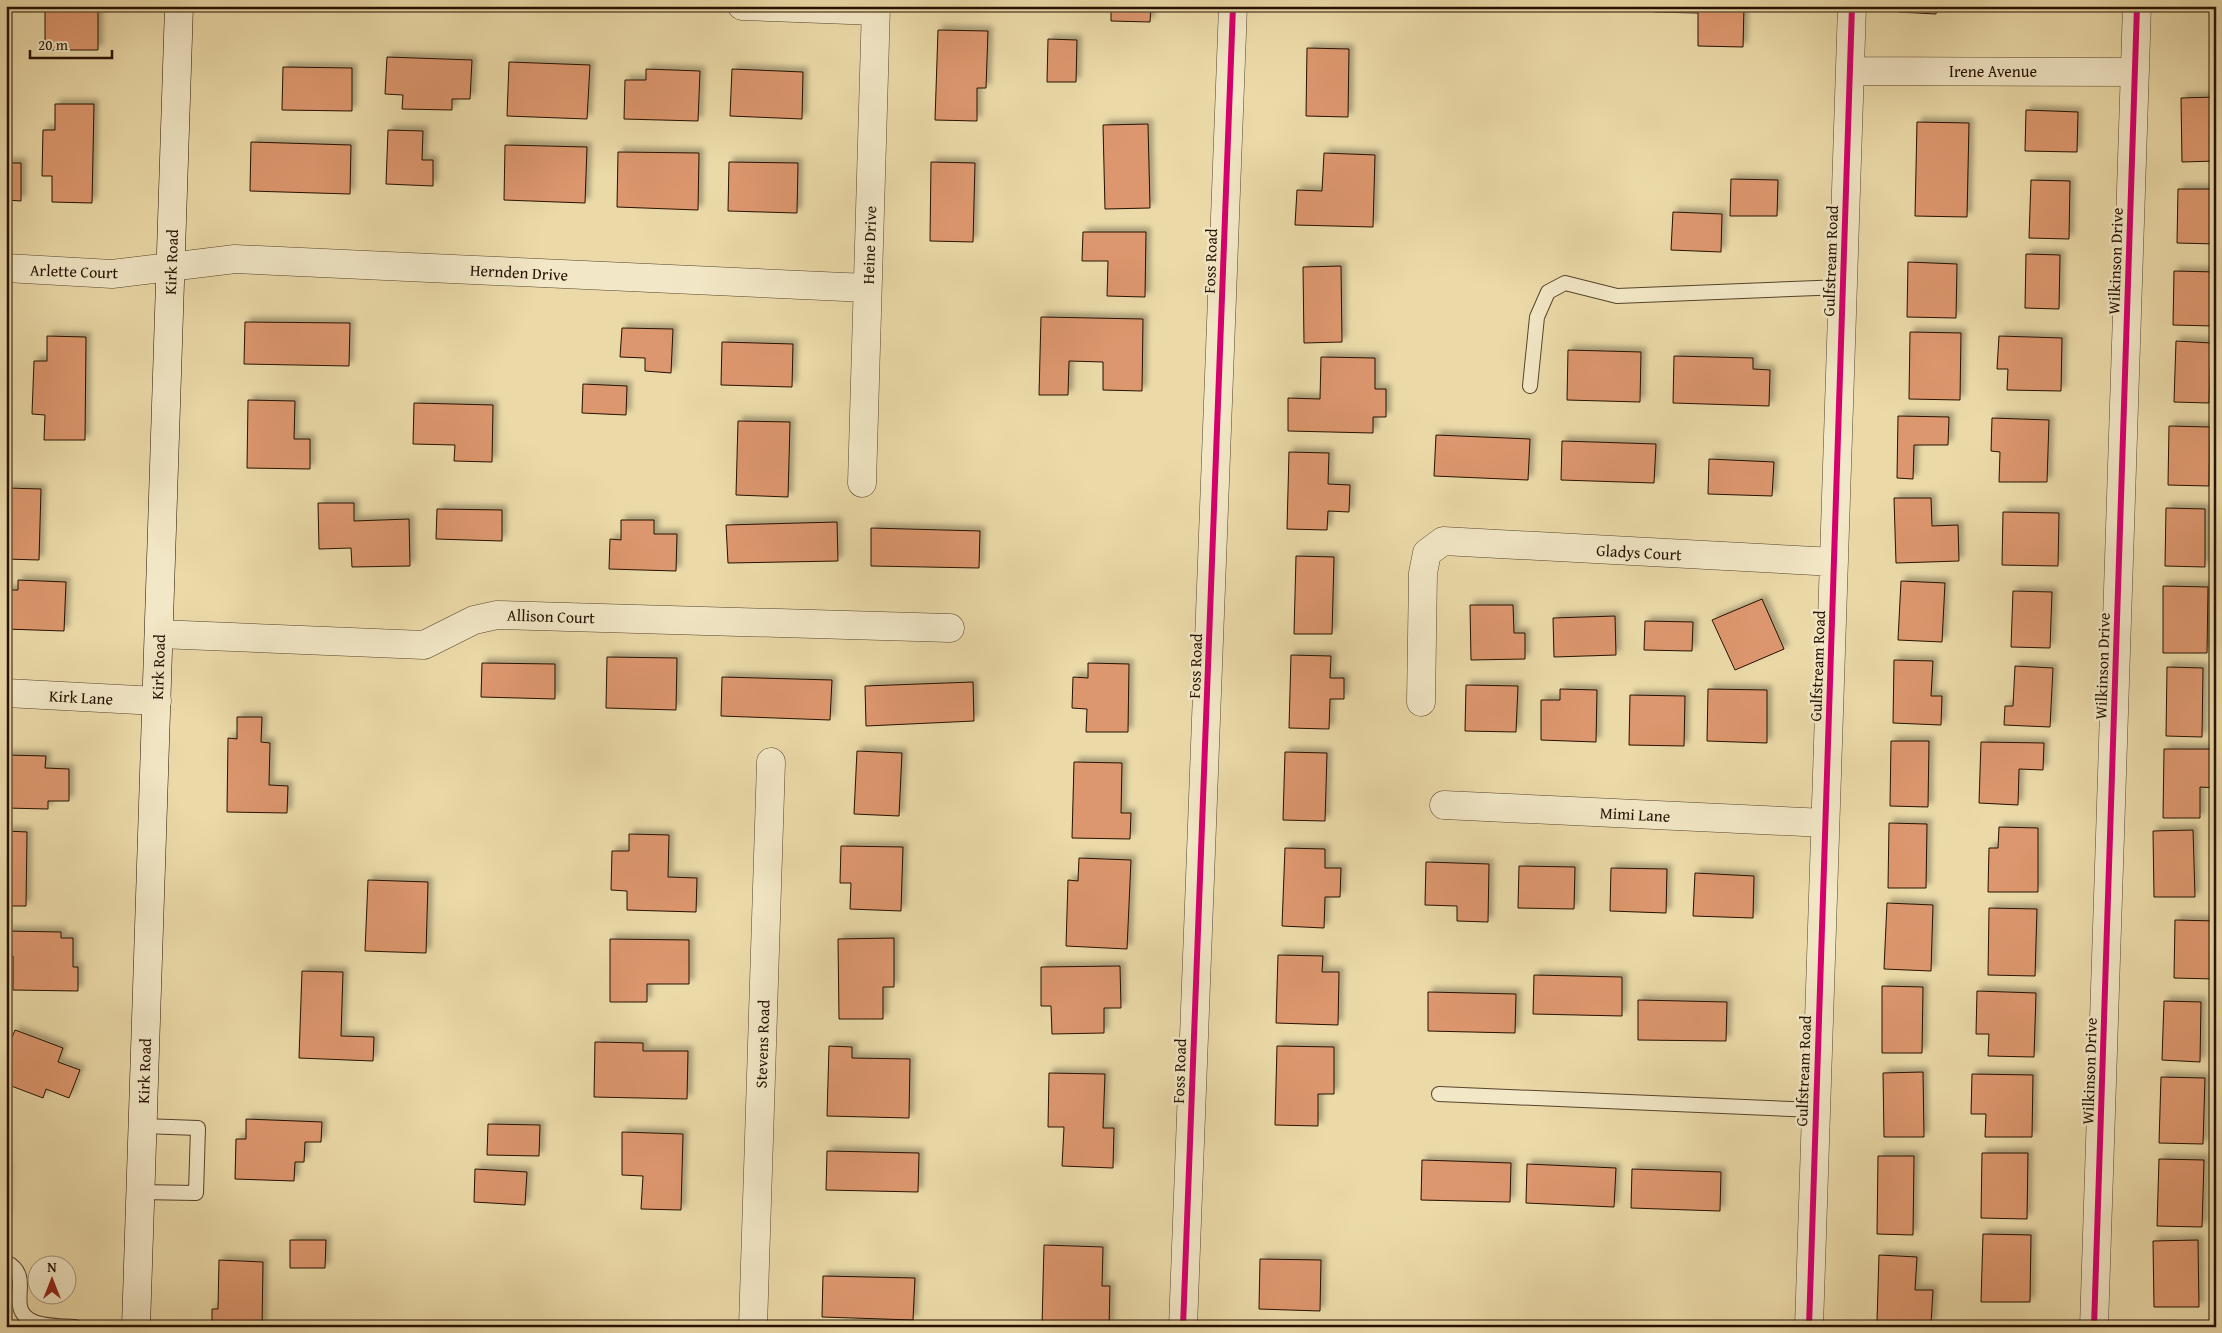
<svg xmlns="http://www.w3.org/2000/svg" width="2222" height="1333" font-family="'Gentium Book Plus',serif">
<defs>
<filter id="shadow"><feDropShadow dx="4.5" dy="-4.5" stdDeviation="2.5" flood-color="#0004"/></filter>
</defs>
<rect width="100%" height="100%" fill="#ebdaa8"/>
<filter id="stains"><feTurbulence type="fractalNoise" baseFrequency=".004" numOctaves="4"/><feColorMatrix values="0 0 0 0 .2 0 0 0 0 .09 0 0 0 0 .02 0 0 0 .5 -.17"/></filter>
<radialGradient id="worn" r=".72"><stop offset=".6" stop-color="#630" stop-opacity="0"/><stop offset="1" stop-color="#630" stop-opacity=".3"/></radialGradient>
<path fill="#dd976e" stroke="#251100" filter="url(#shadow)" d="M 45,6 L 98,6 L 98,50 L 45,50 Z
M 1111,6 L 1151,6 L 1150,22 L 1111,21 Z
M 1654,6 L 1744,6 L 1743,47 L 1698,46 L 1698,13 L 1654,12 Z
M 1899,6 L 1937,6 L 1936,14 L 1898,12 Z
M 938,30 L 988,31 L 986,88 L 977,88 L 977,121 L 935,120 Z
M 1048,39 L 1077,40 L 1076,82 L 1047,82 Z
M 1307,48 L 1349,49 L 1348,117 L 1306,116 Z
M 387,57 L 472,60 L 470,99 L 452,99 L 452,110 L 402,109 L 403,95 L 385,94 Z
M 509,62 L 590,65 L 587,119 L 507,116 Z
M 283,67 L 352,68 L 352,111 L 282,110 Z
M 646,69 L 700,71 L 698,121 L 624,119 L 625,80 L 646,80 Z
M 732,69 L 803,72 L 802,119 L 730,116 Z
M 2216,97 L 2216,161 L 2182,162 L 2181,98 Z
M 55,104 L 94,104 L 92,203 L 52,202 L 52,176 L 42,176 L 43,130 L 55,130 Z
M 2026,110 L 2078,112 L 2077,152 L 2025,151 Z
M 1917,122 L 1969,123 L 1967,217 L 1915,216 Z
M 1148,124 L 1150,208 L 1105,209 L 1103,125 Z
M 388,130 L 423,131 L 422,160 L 433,160 L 433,186 L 386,184 Z
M 251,142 L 351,145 L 350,194 L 250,191 Z
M 505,145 L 587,147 L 585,203 L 504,200 Z
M 618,152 L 699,153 L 698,210 L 617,207 Z
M 1324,153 L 1375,155 L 1373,227 L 1295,225 L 1297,190 L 1322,191 Z
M 729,162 L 798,163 L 797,213 L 728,211 Z
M 931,162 L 975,163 L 973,242 L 930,241 Z
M 6,163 L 21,163 L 21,201 L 6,200 Z
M 1731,179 L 1778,180 L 1777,216 L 1730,216 Z
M 2031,180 L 2070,181 L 2069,239 L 2029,238 Z
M 2178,189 L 2216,189 L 2216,244 L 2177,243 Z
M 1673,212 L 1722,214 L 1721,252 L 1671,250 Z
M 1083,232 L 1146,232 L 1145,297 L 1107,296 L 1108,261 L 1082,261 Z
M 2026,254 L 2060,255 L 2059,309 L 2025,308 Z
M 1908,262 L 1957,264 L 1956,318 L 1907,317 Z
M 1341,266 L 1342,342 L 1304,343 L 1303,267 Z
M 2174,271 L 2216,272 L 2213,326 L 2173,325 Z
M 1041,317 L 1143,319 L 1142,391 L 1103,390 L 1103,362 L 1069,361 L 1068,395 L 1039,395 Z
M 245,322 L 350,323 L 349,366 L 244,364 Z
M 622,328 L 673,329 L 671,373 L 645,371 L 645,358 L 620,357 Z
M 1910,332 L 1961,333 L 1960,400 L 1909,399 Z
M 47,336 L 86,337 L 85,440 L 44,440 L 45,415 L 32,414 L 34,361 L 47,361 Z
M 1999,336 L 2062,338 L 2061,391 L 2007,390 L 2008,369 L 1997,369 Z
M 2176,341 L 2211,343 L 2209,403 L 2174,402 Z
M 722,342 L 793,344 L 792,387 L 721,385 Z
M 1568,350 L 1641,352 L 1640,402 L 1567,400 Z
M 1674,356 L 1753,358 L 1753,369 L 1770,370 L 1769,406 L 1673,403 Z
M 1321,357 L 1375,358 L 1375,389 L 1386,389 L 1386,417 L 1373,417 L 1373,433 L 1288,431 L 1288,398 L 1320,399 Z
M 583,384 L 627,386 L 626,415 L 582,413 Z
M 248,400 L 295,401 L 294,439 L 310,439 L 310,469 L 247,468 Z
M 414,403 L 493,405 L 492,462 L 454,461 L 455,445 L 413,444 Z
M 1898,416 L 1949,417 L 1948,445 L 1914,445 L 1913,479 L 1897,478 Z
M 1992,418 L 2049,420 L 2047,482 L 1999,482 L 2000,452 L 1991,451 Z
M 738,421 L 790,422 L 788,497 L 736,495 Z
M 2169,426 L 2210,427 L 2209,486 L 2168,485 Z
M 1436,435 L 1530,439 L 1528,480 L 1434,476 Z
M 1562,441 L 1656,444 L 1654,483 L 1561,480 Z
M 1289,452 L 1329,453 L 1328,484 L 1350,485 L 1349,512 L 1328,511 L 1327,530 L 1287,529 Z
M 1709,459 L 1774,462 L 1772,496 L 1708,494 Z
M 6,488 L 41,489 L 39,560 L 6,559 Z
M 1894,498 L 1931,498 L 1932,526 L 1958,525 L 1959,561 L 1896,563 Z
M 318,503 L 354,503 L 354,521 L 409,519 L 410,566 L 352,567 L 351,548 L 319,549 Z
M 2166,508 L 2205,509 L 2205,567 L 2165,566 Z
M 437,509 L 502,510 L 502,541 L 436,539 Z
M 2003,512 L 2059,513 L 2058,566 L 2002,565 Z
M 621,520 L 654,520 L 654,534 L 677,534 L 676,571 L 609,569 L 610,539 L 621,540 Z
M 837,522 L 838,561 L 728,563 L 726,525 Z
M 871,528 L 980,531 L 979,568 L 871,566 Z
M 1296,556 L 1334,557 L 1332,634 L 1294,634 Z
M 18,580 L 66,582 L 64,631 L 6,629 L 6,590 L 18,590 Z
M 1901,581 L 1945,583 L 1942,642 L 1898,640 Z
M 2163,586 L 2208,587 L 2207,653 L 2163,653 Z
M 2013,591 L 2052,592 L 2050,648 L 2011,647 Z
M 1762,599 L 1784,649 L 1735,670 L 1712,620 Z
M 1470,605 L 1513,605 L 1514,633 L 1525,633 L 1525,659 L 1471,660 Z
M 1615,616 L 1616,655 L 1554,657 L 1553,618 Z
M 1645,621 L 1693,622 L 1692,651 L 1644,650 Z
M 1291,655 L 1331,656 L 1330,678 L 1344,678 L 1344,699 L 1330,699 L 1329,729 L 1289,728 Z
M 607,657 L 677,658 L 676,710 L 606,708 Z
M 1894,660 L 1933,661 L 1931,696 L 1942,696 L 1941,725 L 1893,723 Z
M 482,663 L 555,664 L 555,699 L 481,697 Z
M 1088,663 L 1129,664 L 1128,732 L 1086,732 L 1087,709 L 1072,708 L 1073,677 L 1088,678 Z
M 2015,666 L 2053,668 L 2050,727 L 2004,725 L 2005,706 L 2013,706 Z
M 2167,667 L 2203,668 L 2202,737 L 2166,736 Z
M 722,677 L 832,680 L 830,720 L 721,716 Z
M 973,682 L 974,721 L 866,726 L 865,686 Z
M 1466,685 L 1518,686 L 1516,732 L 1465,731 Z
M 1560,689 L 1597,690 L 1596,742 L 1541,740 L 1541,700 L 1560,700 Z
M 1708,689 L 1767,690 L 1767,743 L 1707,741 Z
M 1630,695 L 1685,696 L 1684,746 L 1629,745 Z
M 237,717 L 262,717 L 261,742 L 270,743 L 269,785 L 288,786 L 287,813 L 227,812 L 228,738 L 237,739 Z
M 1891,741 L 1929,741 L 1928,807 L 1890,806 Z
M 1981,742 L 2044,743 L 2043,770 L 2019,769 L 2018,805 L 1979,803 Z
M 2164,749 L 2216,749 L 2216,788 L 2200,787 L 2200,818 L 2163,818 Z
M 857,751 L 902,753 L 899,816 L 854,814 Z
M 1285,752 L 1327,753 L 1325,821 L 1283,820 Z
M 6,755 L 46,756 L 45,768 L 69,769 L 69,801 L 48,801 L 48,809 L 6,808 Z
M 1074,762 L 1122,763 L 1121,813 L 1131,813 L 1130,839 L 1072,838 Z
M 1889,823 L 1927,824 L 1926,888 L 1888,888 Z
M 1999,827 L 2038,828 L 2038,892 L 1988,892 L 1989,848 L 1998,848 Z
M 2193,830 L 2195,897 L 2154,897 L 2153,831 Z
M 6,831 L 27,832 L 26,906 L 6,906 Z
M 629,834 L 669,835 L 668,877 L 697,878 L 696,912 L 627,910 L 627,891 L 611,890 L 612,851 L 629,851 Z
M 841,846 L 903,847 L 901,911 L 850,909 L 851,883 L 840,883 Z
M 1285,848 L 1325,849 L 1325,868 L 1341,868 L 1340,897 L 1325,897 L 1324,928 L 1282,926 Z
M 1079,858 L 1131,860 L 1127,949 L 1066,946 L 1068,880 L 1078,881 Z
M 1426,862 L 1489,864 L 1488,922 L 1457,921 L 1457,906 L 1425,905 Z
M 1519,866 L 1575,867 L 1574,909 L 1518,908 Z
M 1611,868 L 1667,869 L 1666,913 L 1610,911 Z
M 1695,873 L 1754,876 L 1753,918 L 1693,916 Z
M 368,880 L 428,882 L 426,953 L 365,951 Z
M 1887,903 L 1933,905 L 1931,971 L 1884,969 Z
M 1989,908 L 2037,909 L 2035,976 L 1988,975 Z
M 2175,920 L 2216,921 L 2216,979 L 2174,978 Z
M 6,931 L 61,932 L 61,938 L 73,938 L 73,967 L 78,967 L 78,991 L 13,990 L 13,956 L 6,956 Z
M 894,938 L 894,987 L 883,987 L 883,1019 L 839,1019 L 838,939 Z
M 610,939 L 689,940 L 689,984 L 647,984 L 647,1002 L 610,1002 Z
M 1278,955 L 1323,956 L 1322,972 L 1339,972 L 1338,1025 L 1276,1023 Z
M 1120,966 L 1121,1008 L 1104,1008 L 1104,1033 L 1052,1034 L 1051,1006 L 1041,1006 L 1041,967 Z
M 302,971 L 343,972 L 341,1036 L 374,1037 L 373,1061 L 299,1058 Z
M 1534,975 L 1622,977 L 1622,1016 L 1533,1014 Z
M 1882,986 L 1923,987 L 1922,1053 L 1882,1053 Z
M 1977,991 L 2036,993 L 2034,1057 L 1988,1056 L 1989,1034 L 1976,1034 Z
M 1428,992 L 1516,994 L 1515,1033 L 1428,1031 Z
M 1638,1000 L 1727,1002 L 1726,1041 L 1638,1040 Z
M 2164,1001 L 2201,1002 L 2200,1062 L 2162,1060 Z
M 15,1030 L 63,1048 L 58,1062 L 80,1070 L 69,1098 L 46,1089 L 43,1098 L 6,1084 L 6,1052 Z
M 595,1042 L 643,1043 L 643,1051 L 688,1051 L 687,1099 L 594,1097 Z
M 829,1046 L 852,1047 L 852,1058 L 910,1059 L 909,1118 L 827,1116 Z
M 1277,1046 L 1334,1047 L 1334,1094 L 1318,1094 L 1318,1126 L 1275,1125 Z
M 1923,1072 L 1924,1137 L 1884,1137 L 1883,1073 Z
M 1049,1073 L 1105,1074 L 1103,1128 L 1114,1128 L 1113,1168 L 1062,1166 L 1064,1127 L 1048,1127 Z
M 1972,1074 L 2033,1075 L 2032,1137 L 1985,1137 L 1986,1114 L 1971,1114 Z
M 2161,1077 L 2205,1078 L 2203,1144 L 2159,1143 Z
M 246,1119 L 322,1122 L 321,1142 L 305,1142 L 304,1162 L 295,1162 L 294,1181 L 235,1179 L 236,1139 L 246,1139 Z
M 488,1124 L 540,1125 L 539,1156 L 487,1155 Z
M 622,1132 L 683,1134 L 681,1210 L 641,1209 L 643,1176 L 622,1175 Z
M 827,1151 L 919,1153 L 918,1192 L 826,1190 Z
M 1982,1153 L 2028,1153 L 2027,1219 L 1981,1218 Z
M 1878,1156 L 1914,1156 L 1913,1235 L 1877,1234 Z
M 2159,1159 L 2204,1160 L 2202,1227 L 2157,1226 Z
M 1422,1160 L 1511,1163 L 1510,1202 L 1421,1200 Z
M 1527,1164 L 1616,1168 L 1614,1207 L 1526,1203 Z
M 6,1167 L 7,1167 L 6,1219 Z
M 475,1169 L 527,1172 L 525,1205 L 474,1202 Z
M 1632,1169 L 1721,1172 L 1720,1211 L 1631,1208 Z
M 1983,1234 L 2031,1235 L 2030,1302 L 1981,1302 Z
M 290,1240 L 326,1240 L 325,1268 L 290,1268 Z
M 2198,1240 L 2199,1307 L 2154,1307 L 2153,1241 Z
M 1044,1245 L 1103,1247 L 1102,1286 L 1110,1286 L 1109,1327 L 1042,1327 Z
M 1879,1255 L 1917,1257 L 1915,1290 L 1933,1290 L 1931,1324 L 1877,1322 Z
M 1260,1259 L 1321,1260 L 1320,1311 L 1259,1309 Z
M 219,1260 L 263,1262 L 262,1327 L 212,1327 L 212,1309 L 218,1309 Z
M 823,1276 L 915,1278 L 913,1320 L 822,1317 Z"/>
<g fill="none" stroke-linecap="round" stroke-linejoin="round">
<g stroke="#56432a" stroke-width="16">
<path id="lane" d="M 1530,386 L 1537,317 L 1548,292 L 1565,283 L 1617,296 L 1843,287
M 1439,1094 L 1816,1110
M 140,1192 L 196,1193 L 198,1128 L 143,1126
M 6,1262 C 36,1277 4,1307 32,1321 C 44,1327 62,1326 75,1327"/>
</g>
<g stroke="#56432a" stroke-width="29">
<path id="street" d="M 742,6 L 876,11
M 1850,71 L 2135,72
M 6,268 L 112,274 L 235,259 L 867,288
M 862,483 L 876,6
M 159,634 L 424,645 L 474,620 L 497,615 L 950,628
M 6,693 L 157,701
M 1421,702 L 1423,573 L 1427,553 L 1443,541 L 1834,562
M 1444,805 L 1825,823
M 753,1327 L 771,762
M 1183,1327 L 1233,6
M 1809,1327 L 1852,6
M 2094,1327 L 2137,6"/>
</g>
<g stroke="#251100" stroke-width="29">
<path id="secondary" d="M 136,1327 L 179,6"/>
</g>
<use href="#lane" stroke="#f2e7c6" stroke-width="14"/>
<use href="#street" stroke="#f2e7c6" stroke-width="28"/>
<use href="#secondary" stroke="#f2e7c6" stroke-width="28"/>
<g stroke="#f2e7c6" stroke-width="9">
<path id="cycleway" d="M 1183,1327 L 1233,6
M 1809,1327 L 1852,6
M 2094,1327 L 2137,6"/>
</g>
<use href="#cycleway" stroke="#d6006c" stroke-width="6"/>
</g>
<g text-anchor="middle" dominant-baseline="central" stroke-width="5" stroke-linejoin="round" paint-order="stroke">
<g font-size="16" fill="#251100" stroke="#f2e7c6">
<text x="1993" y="71">Irene Avenue</text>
<text transform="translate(869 245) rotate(-88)">Heine Drive</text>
<text transform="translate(1210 261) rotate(-88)">Foss Road</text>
<text transform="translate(1830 261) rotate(-88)">Gulfstream Road</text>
<text transform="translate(2115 261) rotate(-88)">Wilkinson Drive</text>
<text transform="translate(171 262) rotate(-88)">Kirk Road</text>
<text transform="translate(74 271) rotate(2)">Arlette Court</text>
<text transform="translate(519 272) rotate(3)">Hernden Drive</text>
<text transform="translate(1639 552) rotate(3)">Gladys Court</text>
<text transform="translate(551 616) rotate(2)">Allison Court</text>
<text transform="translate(1195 666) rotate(-88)">Foss Road</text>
<text transform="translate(1817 666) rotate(-88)">Gulfstream Road</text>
<text transform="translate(2102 666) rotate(-88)">Wilkinson Drive</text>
<text transform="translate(158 667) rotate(-88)">Kirk Road</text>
<text transform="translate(81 697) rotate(3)">Kirk Lane</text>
<text transform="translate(1635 814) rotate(3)">Mimi Lane</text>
<text transform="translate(762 1044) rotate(-88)">Stevens Road</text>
<text transform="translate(144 1071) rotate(-88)">Kirk Road</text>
<text transform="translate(1179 1071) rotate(-88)">Foss Road</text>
<text transform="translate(1803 1071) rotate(-88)">Gulfstream Road</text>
<text transform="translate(2089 1071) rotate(-88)">Wilkinson Drive</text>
</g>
</g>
<rect width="2222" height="1333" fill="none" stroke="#ebdaa8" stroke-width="25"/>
<rect x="8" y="8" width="2207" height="1318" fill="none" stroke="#251100" stroke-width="2.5"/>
<rect x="12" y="12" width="2197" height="1308" fill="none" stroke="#251100"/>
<g transform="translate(52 1280)"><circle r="24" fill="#f2e7c6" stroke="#a09177"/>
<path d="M0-4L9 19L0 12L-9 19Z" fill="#8f2418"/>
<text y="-8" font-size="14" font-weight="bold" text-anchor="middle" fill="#251100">N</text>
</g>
<path d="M30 50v8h82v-8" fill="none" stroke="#251100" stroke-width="2.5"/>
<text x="38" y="50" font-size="15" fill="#251100" stroke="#f2e7c6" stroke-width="4" paint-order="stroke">20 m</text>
<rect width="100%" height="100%" filter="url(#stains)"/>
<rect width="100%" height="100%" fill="url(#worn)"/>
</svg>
